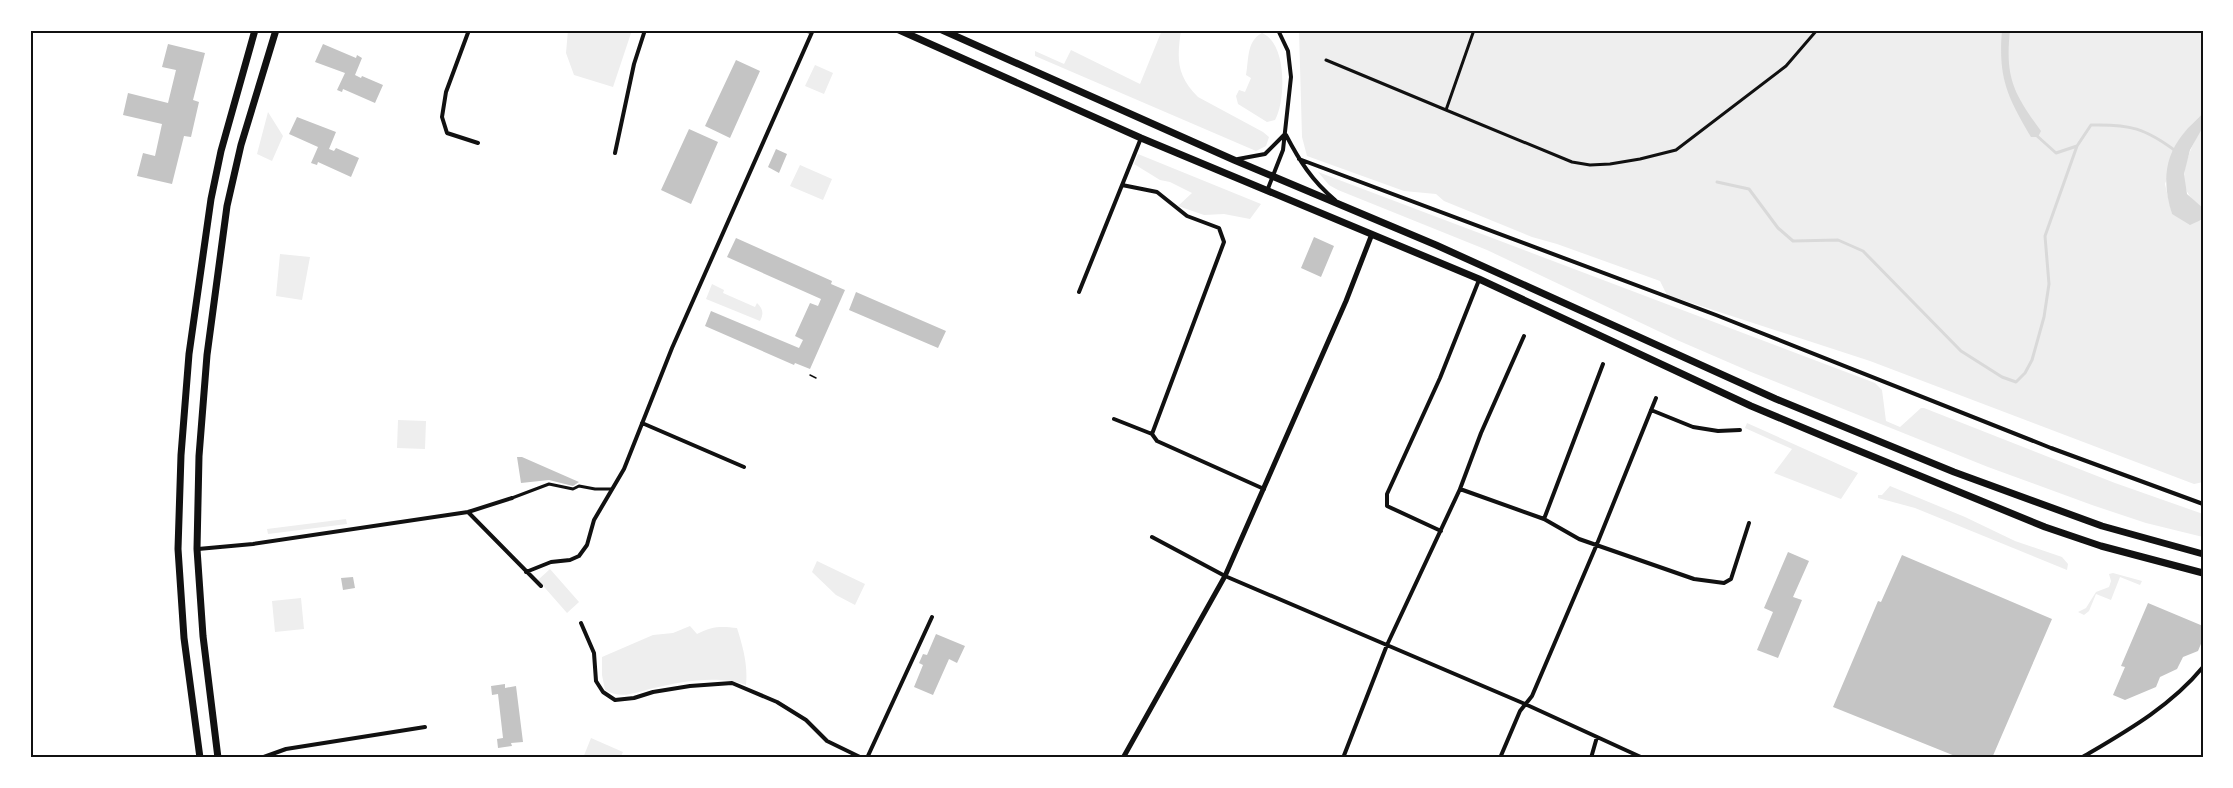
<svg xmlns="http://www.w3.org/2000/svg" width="2233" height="788" font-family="'Fira Sans',sans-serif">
<rect width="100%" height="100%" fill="#fff"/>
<path fill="#eee" d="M 568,30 L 632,30 L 613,87 L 574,75 L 566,53 Z
M 1162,30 L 1181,30 C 1177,59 1176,75 1198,97 L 1263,132 L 1269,137 L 1266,146 L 1256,151 L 1035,56 L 1035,51 L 1064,64 L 1071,50 L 1140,84 Z
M 1299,30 L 2203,30 L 2203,113 L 2183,134 L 2165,184 L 2172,214 L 2203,221 L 2203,482 L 2194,484 L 1870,361 L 1667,295 L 1660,281 L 1557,244 L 1532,237 L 1444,201 L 1436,194 L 1404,191 L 1307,156 L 1302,137 Z
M 1262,33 C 1287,43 1286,100 1275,120 L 1267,122 L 1238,104 L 1236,96 L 1239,90 L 1245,92 L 1251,78 L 1246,75 C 1249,61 1246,41 1262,33 Z
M 815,65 L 833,73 L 824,94 L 805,86 Z
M 268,112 L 283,136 L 272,161 L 257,154 Z
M 2203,127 L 2203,208 C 2199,204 2192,200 2189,195 C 2176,178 2192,143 2203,127 Z
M 1138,154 L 1261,204 L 1250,219 L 1224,214 L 1204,215 L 1178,206 L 1192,193 L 1170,182 L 1160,180 L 1134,164 Z
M 800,165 L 832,179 L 823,200 L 790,186 Z
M 1318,172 L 1875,383 L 1882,390 L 1886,421 L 1900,427 L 1921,408 L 1924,408 L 2115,483 L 2203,514 L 2203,537 L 2146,523 L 2092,505 L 1988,467 L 1751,372 L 1677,340 L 1487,250 L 1338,190 L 1329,185 Z
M 280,254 L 310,257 L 302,300 L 276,296 Z
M 712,284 L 724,290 L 723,293 L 755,307 L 757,303 C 763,309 764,313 760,321 L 706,299 Z
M 398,420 L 426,421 L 425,449 L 397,448 Z
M 1747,423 L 1858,473 L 1841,499 L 1774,473 L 1792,449 L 1745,428 Z
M 1890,486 L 1965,517 L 2015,541 L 2062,557 L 2068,564 L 2067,570 L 1915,508 L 1878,498 L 1878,495 L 1882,495 Z
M 346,519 L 347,524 L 268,534 L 267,529 Z
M 817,561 L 865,584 L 855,605 L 836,595 L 812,572 Z
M 550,569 L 579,602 L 567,613 L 538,580 Z
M 2113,573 L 2142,581 L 2140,585 L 2120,577 L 2111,600 L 2096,594 L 2089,611 L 2084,615 L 2078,612 L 2086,608 L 2096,592 L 2109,587 L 2111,581 L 2109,574 Z
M 301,598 L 304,629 L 275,632 L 272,601 Z
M 690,626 L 697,634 C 712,626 721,626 737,628 C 743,647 748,665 746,685 C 719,675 682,681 654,688 C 635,692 623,700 605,690 L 602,675 L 602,657 L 653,635 L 673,633 Z
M 591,738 L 623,752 L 620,758 L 583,758 Z"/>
<path fill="#d9d9d9" d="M 2002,30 L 2010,30 C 2005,77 2013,93 2041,131 L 2038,137 L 2031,137 C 2007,96 1998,78 2002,30 Z
M 2203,113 L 2203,127 L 2190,150 L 2184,174 L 2187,194 L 2203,208 L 2203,221 L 2201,220 L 2190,225 L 2172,214 C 2163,185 2163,159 2183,134 C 2189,126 2197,120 2203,113 Z"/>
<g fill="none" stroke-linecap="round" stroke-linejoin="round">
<path stroke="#d9d9d9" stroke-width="3" d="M 2036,135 L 2056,153 L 2077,146 L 2091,125 C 2130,124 2145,128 2177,152
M 1717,182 L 1749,189 L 1778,228 L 1793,241 L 1838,240 L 1863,251 L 1961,351 L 2002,377 L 2016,382 L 2025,373 L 2032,360 L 2044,317 L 2049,284 L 2045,236 L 2077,146"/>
</g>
<path fill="#c4c4c4" d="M 168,44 L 205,53 L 193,100 L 199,102 L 191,137 L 184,136 L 172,184 L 137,176 L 143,153 L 155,156 L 162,124 L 123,115 L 128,93 L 168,103 L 176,70 L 162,67 Z
M 323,44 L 356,58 L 357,55 L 362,58 L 355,75 L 361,78 L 362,76 L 383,85 L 375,103 L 343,89 L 342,92 L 337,90 L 345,73 L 315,62 Z
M 736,60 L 760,71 L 730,138 L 705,126 Z
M 297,117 L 336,132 L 329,149 L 334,151 L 336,148 L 359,158 L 351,177 L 318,162 L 317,165 L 311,163 L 318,147 L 289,134 Z
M 689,129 L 718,142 L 691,204 L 661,190 Z
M 776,149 L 787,154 L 779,173 L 768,167 Z
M 1314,237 L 1334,246 L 1321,277 L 1301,268 Z
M 736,238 L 832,281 L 831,284 L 845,290 L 810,369 L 795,363 L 794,365 L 705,326 L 711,311 L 799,348 L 803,340 L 795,336 L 810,303 L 818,306 L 821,299 L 727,257 Z
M 856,292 L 946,331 L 938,348 L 849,310 Z
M 517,457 L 522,457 L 579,482 L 573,486 L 549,480 L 521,483 Z
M 1788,552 L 1809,561 L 1793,597 L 1802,600 L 1778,658 L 1757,650 L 1773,612 L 1764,608 Z
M 1902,555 L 2052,619 L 1992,758 L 1960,758 L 1833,707 L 1878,601 L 1881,602 Z
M 353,577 L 355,588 L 343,590 L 341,578 Z
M 2148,603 L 2203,626 L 2203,639 L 2198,651 L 2183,657 L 2177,669 L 2160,677 L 2156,687 L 2125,700 L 2113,695 L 2125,667 L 2121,666 Z
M 936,634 L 965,646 L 957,663 L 949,659 L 933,695 L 914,687 L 923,665 L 919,663 L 923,654 L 927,655 Z
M 505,684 L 505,688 L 516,686 L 523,742 L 511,743 L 512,746 L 498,748 L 497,739 L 503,738 L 498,694 L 492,695 L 491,686 Z"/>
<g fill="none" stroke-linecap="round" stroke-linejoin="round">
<path stroke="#111" stroke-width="1.5" d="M 810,375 L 816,378"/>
<path stroke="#111" stroke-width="3" d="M 1474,30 L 1446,110 L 1572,162 L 1590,165 L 1610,164 L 1640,159 L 1676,150 L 1786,66 L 1817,30
M 1326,60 L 1446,110
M 512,498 L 549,484 L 573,489 L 579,486 L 595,489 L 612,489"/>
<path stroke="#111" stroke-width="4" d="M 469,30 L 446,92 L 442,117 L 447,133 L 478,143
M 803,30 L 812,32
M 1286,135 C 1299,160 1312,181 1335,200
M 615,153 L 634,64 L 645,30
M 1238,159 L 1265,154 L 1285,134
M 1299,159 L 1716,315 L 2051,448 L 2203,504
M 1122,185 L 1157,192 L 1187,216 L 1219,228 L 1224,242 L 1152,434
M 1267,191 L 1283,150 L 1291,77 L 1288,51 L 1278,30
M 1079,292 L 1141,138
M 1651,410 L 1693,427 L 1718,431 L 1740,430
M 1114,419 L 1152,434 L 1157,441 L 1264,489
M 642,423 L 744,467
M 1460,489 L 1544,519 L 1579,539 L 1694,579 L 1724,583 L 1731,579 L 1749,523
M 468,512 L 541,586
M 1544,519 L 1603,364
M 1441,531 L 1387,506 L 1387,494 L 1440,378 L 1479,280
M 1152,537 L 1225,576 L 1525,704 L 1643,758
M 198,549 L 253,544 L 468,512 L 512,498
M 526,572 L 551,562 L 570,560 L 579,556 L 587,545 L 594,520 L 624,469 L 672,348 L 813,30
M 581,623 L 594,653 L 596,681 L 603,692 L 615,700 L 634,698 L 653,692 L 690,686 L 732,683 L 777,702 L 806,720 L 827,741 L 862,758
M 261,758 L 286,749 L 425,727
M 867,758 L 932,617
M 1343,758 L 1387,645 L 1460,489 L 1481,433 L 1524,336
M 1500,758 L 1520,711 L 1532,696 L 1597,544 L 1656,398
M 1591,758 L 1597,737
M 2081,758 C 2125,732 2170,707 2203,667"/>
<path stroke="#111" stroke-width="5" d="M 1123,758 L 1225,576 L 1346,301 L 1372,234"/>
<path stroke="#111" stroke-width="7" d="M 899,30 L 1141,138 L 1479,279 L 1751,406 L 1830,439 L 2045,527 L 2101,546 L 2203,573
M 942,30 L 1234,160 L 1436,245 L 1776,399 L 1954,472 L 2102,526 L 2203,554
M 200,758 L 184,638 L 178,549 L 181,455 L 189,354 L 211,199 L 221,151 L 255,30
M 218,758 L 203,636 L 197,549 L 199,456 L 207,355 L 227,206 L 241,145 L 276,30"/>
</g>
<rect width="2233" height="788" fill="none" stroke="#ffffff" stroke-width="63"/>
<rect x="32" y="32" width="2170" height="724" fill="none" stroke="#111" stroke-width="2"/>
</svg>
